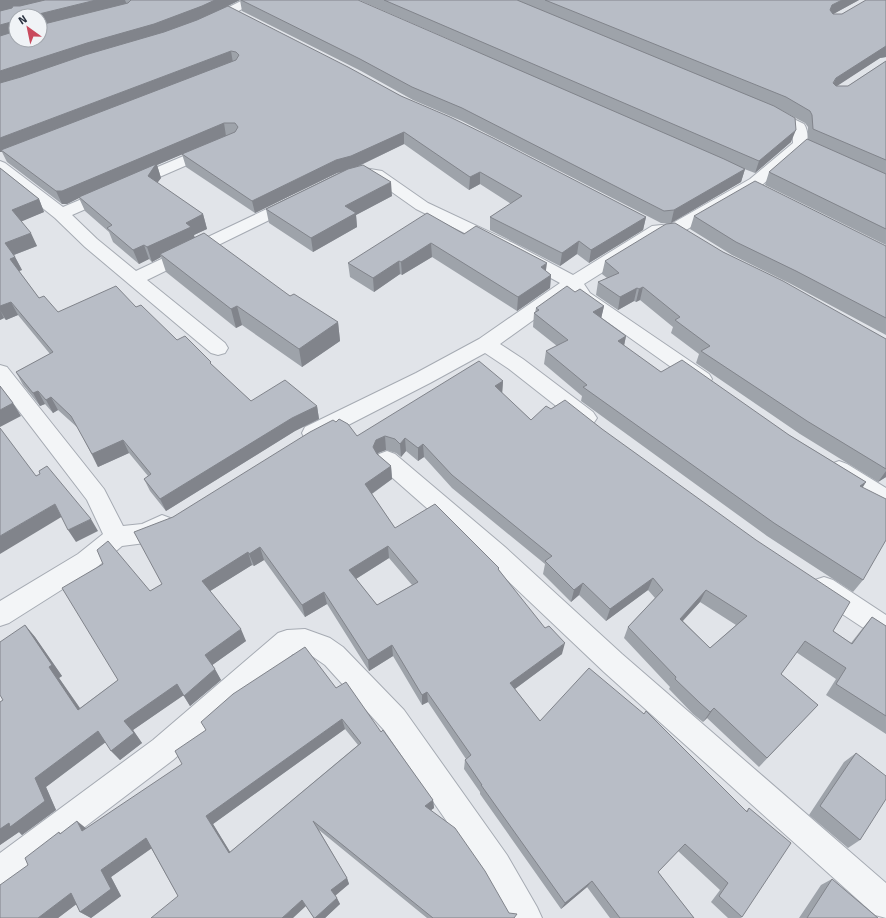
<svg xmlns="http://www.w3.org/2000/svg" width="886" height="918" font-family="Signika,sans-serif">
<rect width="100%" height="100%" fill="#e1e4e9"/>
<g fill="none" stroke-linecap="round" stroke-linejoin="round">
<g stroke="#a6abb3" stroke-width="2">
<path id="minor" d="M 243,0 L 260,0 L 258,2 L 244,8 L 211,26 L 203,26 L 201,23 L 203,20 Z
M 769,107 L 804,124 C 808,130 809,141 805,147 L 762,185 L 681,233 L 662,235 L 584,284 L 590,293 L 709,374 L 712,379 L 709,384 L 702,386 L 695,384 L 578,301 L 571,293 L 500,344 L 523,359 L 593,412 L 597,418 L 593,424 L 586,426 L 579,424 L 509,369 L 485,353 L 430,383 L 321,439 L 313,441 L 305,439 L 302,433 L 305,427 L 416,373 L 479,339 L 560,283 L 501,251 L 416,209 L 372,178 L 358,176 L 356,173 L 358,170 L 364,168 L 382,171 L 428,203 L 513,243 L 573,275 L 652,226 L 671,224 L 750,179 L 793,143 L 792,129 L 764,114 L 762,111 L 764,108 Z
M 212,144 L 217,146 L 220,149 L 217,152 L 72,215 L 97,239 L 136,271 L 288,199 L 294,197 L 300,199 L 302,202 L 300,205 L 147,280 L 225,343 L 228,348 L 225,353 L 218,355 L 211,353 L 85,247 L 55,218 L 0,174 L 0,161 L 5,163 L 63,207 Z
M 0,365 L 7,367 L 104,489 L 123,526 L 142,524 L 162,515 L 170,518 L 174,525 L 170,532 L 153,540 L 145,543 L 122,546 L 96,568 L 9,623 L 0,626 L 0,601 L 78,554 L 103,534 L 87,500 L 0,386 Z
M 387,451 L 395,454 L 505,547 L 622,654 L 886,883 L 886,918 L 875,915 L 604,672 L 487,561 L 379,466 L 376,460 L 379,454 Z
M 839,461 L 847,464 L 886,488 L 886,508 L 878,506 L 831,476 L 828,470 L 831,464 Z
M 824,577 L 833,580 L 886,615 L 886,641 L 877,637 L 815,596 L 812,588 L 815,580 Z
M 305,629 L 330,638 L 343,647 L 404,710 L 507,855 L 537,907 L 542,918 L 508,918 L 485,877 L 384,730 L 325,665 L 312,656 L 305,653 L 293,654 L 173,760 L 11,883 L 0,888 L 0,853 L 153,740 L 278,633 L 287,630 Z"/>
</g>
<use href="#minor" fill="#f3f5f7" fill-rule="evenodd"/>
</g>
<path fill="#9ea3aa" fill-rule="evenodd" d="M 0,0 L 240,0 L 223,8 L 646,217 L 643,230 L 589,263 L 577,254 L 560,266 L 490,230 L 490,217 L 511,204 L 480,184 L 469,190 L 404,144 L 357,167 L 392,196 L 356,215 L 357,227 L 313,252 L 269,223 L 266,209 L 342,171 L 337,173 L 255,213 L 186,167 L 182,154 L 157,165 L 161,178 L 157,183 L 203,214 L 207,229 L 194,235 L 194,237 L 290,296 L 338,322 L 340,341 L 302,367 L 242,325 L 236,328 L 166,272 L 161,257 L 152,262 L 149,259 L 139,264 L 113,242 L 109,232 L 85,211 L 79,198 L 67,204 L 62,204 L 7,162 L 2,152 L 0,152 ZM 16,16 L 40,16 L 16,40 Z
M 240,0 L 469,48 L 359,0 L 859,0 L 833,14 L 842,14 L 886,0 L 886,57 L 880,58 L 836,86 L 848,86 L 886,61 L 886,245 L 765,185 L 769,172 L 808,140 L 808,127 L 805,123 L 779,109 L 791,142 L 755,173 L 739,167 L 745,169 L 741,182 L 671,223 L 661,223 L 462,121 L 413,100 L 361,71 L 242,11 Z
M 0,168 L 39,199 L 44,212 L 21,221 L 37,246 L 14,255 L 22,270 L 19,271 L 39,298 L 58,312 L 136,307 L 177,340 L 212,366 L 251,401 L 317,406 L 319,419 L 295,431 L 166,511 L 150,491 L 144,479 L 148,476 L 129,453 L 98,467 L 78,428 L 58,410 L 53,413 L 45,404 L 40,406 L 23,385 L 16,372 L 50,354 L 18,315 L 6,320 L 4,318 L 0,320 Z
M 694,216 L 886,246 L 886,335 L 791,284 L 732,255 L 690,229 Z
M 464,234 L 546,271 L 551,275 L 550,288 L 517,311 L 432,257 L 402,275 L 400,274 L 374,292 L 350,277 L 348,263 Z
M 723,252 L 886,339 L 886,477 L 878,482 L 800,434 L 696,363 L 699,354 L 671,333 L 673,327 L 640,300 L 636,302 L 634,301 L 618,310 L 596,295 L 598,282 L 607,278 L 602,274 L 605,261 Z
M 604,306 L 601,318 L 626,336 L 624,346 L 661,372 L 789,435 L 866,482 L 863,487 L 863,580 L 853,592 L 767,536 L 581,401 L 582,396 L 544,364 L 546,351 L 557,346 L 533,327 L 534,313 L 535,313 L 536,308 Z
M 503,381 L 502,393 L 531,420 L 833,631 L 851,643 L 862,629 L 872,617 L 886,626 L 886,734 L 826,695 L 836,679 L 796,652 L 781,674 L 818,705 L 759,767 L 707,718 L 703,722 L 693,714 L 669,689 L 670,687 L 624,638 L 628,627 L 655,598 L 648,590 L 606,621 L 579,595 L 571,602 L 543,574 L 545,564 L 452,488 L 424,457 L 418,461 L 406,451 L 401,457 L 396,453 L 386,450 L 378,453 L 377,454 L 391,466 L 392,479 L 372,494 L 395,528 L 499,568 L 499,570 L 562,654 L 515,689 L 540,721 L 746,811 L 749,808 L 742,917 L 741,918 L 728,918 L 711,902 L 720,890 L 678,851 L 658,872 L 694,918 L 610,918 L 587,887 L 561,909 L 480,794 L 480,792 L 464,769 L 465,760 L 466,759 L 428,702 L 422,705 L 393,656 L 369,671 L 327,604 L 305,617 L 264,560 L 254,566 L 252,565 L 210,591 L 246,641 L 212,665 L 221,680 L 190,706 L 183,695 L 133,730 L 142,743 L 120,760 L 106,742 L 46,787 L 56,810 L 22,835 L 19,832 L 0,845 L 0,702 L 3,700 L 25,625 L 35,637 L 62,676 L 59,678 L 80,708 L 118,680 L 150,591 L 162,584 L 173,517 L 357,436 ZM 389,558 L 412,585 L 377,605 L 356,579 ZM 700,602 L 736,625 L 710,648 L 683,621 Z
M 336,688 L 381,732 L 433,800 L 434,808 L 431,810 L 509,913 L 515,918 L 427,918 L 319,830 L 347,878 L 349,884 L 335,895 L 340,904 L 325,918 L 314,918 L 306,906 L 178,896 L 151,848 L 111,877 L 121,896 L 91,918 L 80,912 L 76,904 L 58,918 L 0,918 L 28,865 L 60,833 L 87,828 ZM 345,729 L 358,745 L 230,852 L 213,824 Z
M 856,753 L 860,840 L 848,848 L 809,815 L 844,762 Z
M 832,879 L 878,918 L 799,918 L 821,885 Z"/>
<path fill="#81848b" d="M 0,0 L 54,0 L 0,12 Z
M 96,0 L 125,0 L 127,5 L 40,26 L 40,16 L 35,16 L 35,15 Z
M 215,0 L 240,0 L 204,18 L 158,36 L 0,84 L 0,71 Z
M 842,0 L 859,0 L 828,17 L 830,10 L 832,5 Z
M 11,22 L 16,34 L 0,38 L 0,25 Z
M 885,46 L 886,46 L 886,57 L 880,58 L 831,90 L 836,78 Z
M 231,51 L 233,63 L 1,150 L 2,152 L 0,152 L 0,138 Z
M 224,123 L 226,136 L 157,165 L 161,178 L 152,190 L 79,197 L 79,198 L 67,204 L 62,204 L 56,191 Z
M 796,130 L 791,142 L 755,173 L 759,161 Z
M 404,132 L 404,144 L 352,169 L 337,173 L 255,213 L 252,201 L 336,160 Z
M 745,169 L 741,182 L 671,223 L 674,210 Z
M 480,172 L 480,184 L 469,190 L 470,177 Z
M 391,182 L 392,196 L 356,215 L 357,227 L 313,252 L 311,238 L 345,206 Z
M 39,199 L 44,212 L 18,223 L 12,210 Z
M 203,214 L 207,229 L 194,235 L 196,241 L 160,254 L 161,257 L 152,262 L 147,247 L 186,223 Z
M 646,217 L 643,230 L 589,263 L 591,250 Z
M 31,233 L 37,246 L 11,256 L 5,243 Z
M 579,241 L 577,254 L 560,266 L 562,253 Z
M 431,243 L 432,257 L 402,275 L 401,262 Z
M 144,245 L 149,259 L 139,264 L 133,250 Z
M 15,257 L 22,270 L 16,272 L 10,259 Z
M 399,261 L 400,274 L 374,292 L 373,278 Z
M 547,263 L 545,277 L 541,267 Z
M 551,275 L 550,288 L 517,311 L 518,297 Z
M 643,287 L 640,300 L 636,302 L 639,289 Z
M 637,288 L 634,301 L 618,310 L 620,297 Z
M 11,302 L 18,315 L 6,320 L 0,310 L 0,306 Z
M 237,306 L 242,325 L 236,328 L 231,309 Z
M 604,306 L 601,319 L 593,312 Z
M 0,310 L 4,318 L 0,320 Z
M 338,322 L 340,341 L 302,367 L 299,349 Z
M 626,336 L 623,350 L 618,341 Z
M 503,381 L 502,395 L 495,386 Z
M 38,391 L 45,404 L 40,406 L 33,393 Z
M 51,397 L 58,410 L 53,413 L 46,400 Z
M 13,403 L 21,416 L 0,427 L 0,410 Z
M 317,406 L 319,419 L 295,431 L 166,511 L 160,499 L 292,418 Z
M 385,436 L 386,450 L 378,453 L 375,461 L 373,447 L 376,440 Z
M 405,438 L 406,451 L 401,457 L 400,444 Z
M 123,440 L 129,453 L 98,467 L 92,454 Z
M 423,444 L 424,457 L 418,461 L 418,448 Z
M 391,466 L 392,479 L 367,497 L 365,484 Z
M 886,471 L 886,477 L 878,482 Z
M 866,482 L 857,495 L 860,486 Z
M 55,504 L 63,516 L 0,554 L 0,536 Z
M 91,519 L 98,531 L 76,542 L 68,530 Z
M 388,546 L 389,558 L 351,582 L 349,570 Z
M 260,547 L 264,560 L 254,566 L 249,554 Z
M 248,552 L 252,565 L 207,593 L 202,581 Z
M 653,578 L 648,590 L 606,621 L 610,609 Z
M 583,583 L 579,595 L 571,602 L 574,590 Z
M 706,590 L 700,602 L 674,630 L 680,619 Z
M 324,592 L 327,604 L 305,617 L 302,605 Z
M 25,625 L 35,637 L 62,676 L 59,678 L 88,720 L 78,710 L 49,667 Z
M 241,629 L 246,641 L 211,666 L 205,655 Z
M 565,643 L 562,654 L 508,694 L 510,683 Z
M 392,645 L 393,656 L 369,671 L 368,660 Z
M 215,669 L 221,680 L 190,706 L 184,696 Z
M 177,684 L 184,695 L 133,730 L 142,743 L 120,760 L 111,751 L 124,721 Z
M 427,692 L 428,702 L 422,705 L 422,695 Z
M 714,708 L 707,718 L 703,722 L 710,712 Z
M 342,719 L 345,729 L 213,824 L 235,860 L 229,853 L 206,816 Z
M 98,731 L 107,741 L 46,787 L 56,810 L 22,835 L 19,832 L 0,845 L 0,829 L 35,778 Z
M 433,800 L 434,808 L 426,814 L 425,806 Z
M 77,821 L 87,829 L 82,831 Z
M 146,838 L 155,846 L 111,877 L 121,896 L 91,918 L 80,912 L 101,870 Z
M 347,878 L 349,884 L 335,896 L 331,890 Z
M 592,881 L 587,887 L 561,909 L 565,903 Z
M 71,893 L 82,900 L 58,918 L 38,918 Z
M 337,898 L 340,904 L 325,918 L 315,918 Z
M 302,900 L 306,906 L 293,918 L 282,918 Z"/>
<path fill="#b8bdc6" stroke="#81848b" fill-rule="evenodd" d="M 45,0 L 96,0 L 35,15 L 35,16 L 16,16 L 16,28 L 13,27 L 13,23 L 11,22 L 0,25 L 0,11 L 12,8 L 13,6 L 20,6 Z
M 131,0 L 215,0 L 202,6 L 154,24 L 87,43 L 0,71 L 0,36 L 16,31 L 16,40 L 40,40 L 40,25 L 128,3 Z
M 241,0 L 358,0 L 724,159 L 745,169 L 674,210 L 664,211 L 462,108 L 412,87 L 360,59 Z
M 384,0 L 517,0 L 774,106 L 795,118 L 796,130 L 759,161 Z
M 545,0 L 842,0 L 832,5 L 830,10 L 833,14 L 842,14 L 866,0 L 886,0 L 886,46 L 836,78 L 833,83 L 836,86 L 848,86 L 886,61 L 886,160 L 813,129 L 812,115 L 810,111 L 786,97 Z
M 228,6 L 348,67 L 401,96 L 450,117 L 493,138 L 646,217 L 591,250 L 579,241 L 562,253 L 490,217 L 522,196 L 480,172 L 470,177 L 404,132 L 351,156 L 336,160 L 252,201 L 182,154 L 235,132 L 238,127 L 235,123 L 224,123 L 62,191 L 56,191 L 1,150 L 236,60 L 239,55 L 236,52 L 231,51 L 0,138 L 0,83 L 21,77 L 85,55 L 164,32 L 197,20 Z
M 807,139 L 886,174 L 886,229 L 769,172 Z
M 156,164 L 148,176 L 203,214 L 186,223 L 191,227 L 147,247 L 144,245 L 133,250 L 107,228 L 112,225 L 79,197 Z
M 363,165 L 391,182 L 345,206 L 356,213 L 311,238 L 266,209 L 348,169 Z
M 0,168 L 39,199 L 12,210 L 31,233 L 5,243 L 15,257 L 10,259 L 39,298 L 44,296 L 58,312 L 116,286 L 136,307 L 141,305 L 177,340 L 185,336 L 211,362 L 210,363 L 251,401 L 285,380 L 317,406 L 292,418 L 160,499 L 144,479 L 151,474 L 123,440 L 92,454 L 71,416 L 51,397 L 46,400 L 38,391 L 33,393 L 16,372 L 53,352 L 11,302 L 0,306 Z
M 755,181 L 886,246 L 886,318 L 796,271 L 736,242 L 694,216 Z
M 427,213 L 464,234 L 476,226 L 547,263 L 541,267 L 551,275 L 518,297 L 431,243 L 401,262 L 399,261 L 373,278 L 348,263 Z
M 675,223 L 723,252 L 783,281 L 886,339 L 886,469 L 807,421 L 701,351 L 710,346 L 675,320 L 680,317 L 643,287 L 639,289 L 637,288 L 620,297 L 598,282 L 619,273 L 605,261 L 666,224 Z
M 204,233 L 290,296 L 294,294 L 338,322 L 299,349 L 237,306 L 231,309 L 160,254 Z
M 567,286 L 575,292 L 580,289 L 604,306 L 593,312 L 626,336 L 618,341 L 661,372 L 682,360 L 789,435 L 866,482 L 860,486 L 886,499 L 886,540 L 863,580 L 774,523 L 583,387 L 587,385 L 546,351 L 568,340 L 534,313 L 539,310 L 536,308 Z
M 479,361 L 503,381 L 495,386 L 531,420 L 546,406 L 551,409 L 565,400 L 602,429 L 756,540 L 850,602 L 833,631 L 852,644 L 872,617 L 886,626 L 886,716 L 836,684 L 846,668 L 805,641 L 781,674 L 818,705 L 767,758 L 714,708 L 710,712 L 700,703 L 675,679 L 676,677 L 628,627 L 663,590 L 653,578 L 610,609 L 583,583 L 574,590 L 545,561 L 552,556 L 452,475 L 423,444 L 418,448 L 405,438 L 400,444 L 395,439 L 385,436 L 376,440 L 373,447 L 377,454 L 391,466 L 365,484 L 395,528 L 435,504 L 499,568 L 498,569 L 545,628 L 549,626 L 565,643 L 510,683 L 540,721 L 589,668 L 644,714 L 646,711 L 747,812 L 749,808 L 791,843 L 742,917 L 719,896 L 728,883 L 685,844 L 658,872 L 694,918 L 620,918 L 592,881 L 565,903 L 481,785 L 482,785 L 465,760 L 471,755 L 427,692 L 422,695 L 392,645 L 368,660 L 324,592 L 302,605 L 260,547 L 249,554 L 248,552 L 202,581 L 241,629 L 205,655 L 215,669 L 184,696 L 177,684 L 124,721 L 134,733 L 111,751 L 98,731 L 35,778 L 45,801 L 10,827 L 9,823 L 0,829 L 0,702 L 3,700 L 0,695 L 0,642 L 25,625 L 52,665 L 49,667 L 78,710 L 118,680 L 62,588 L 103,564 L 97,550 L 108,541 L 150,591 L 162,584 L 134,532 L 173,517 L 310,432 L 333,420 L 336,422 L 339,419 L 348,424 L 357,436 ZM 388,546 L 418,582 L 377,605 L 349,570 ZM 706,590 L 747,616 L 710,648 L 680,619 Z
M 0,386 L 13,403 L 0,410 Z
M 0,428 L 36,476 L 40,474 L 39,471 L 47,466 L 91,519 L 68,530 L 55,504 L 0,536 Z
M 305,647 L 336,688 L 346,682 L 381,732 L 383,730 L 433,800 L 425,806 L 455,828 L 485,871 L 509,913 L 517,914 L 514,918 L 433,918 L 313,821 L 347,878 L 331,890 L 337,898 L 315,918 L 314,918 L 302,900 L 282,918 L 151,918 L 178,896 L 146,838 L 101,870 L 111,889 L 80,912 L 71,893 L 38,918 L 0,918 L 0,885 L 28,865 L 25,858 L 59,832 L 60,834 L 77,821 L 82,831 L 182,764 L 175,751 L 206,730 L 201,722 L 233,694 ZM 342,719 L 361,743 L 229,853 L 206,816 Z
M 856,753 L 886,776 L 886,799 L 860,840 L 820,806 Z
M 832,879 L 878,918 L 807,918 Z"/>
<g transform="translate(28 28) rotate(327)"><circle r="19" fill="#f0f3f6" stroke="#a1a6ad"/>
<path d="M0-3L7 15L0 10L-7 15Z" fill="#c94a5d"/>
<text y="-6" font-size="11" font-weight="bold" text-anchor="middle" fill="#2a3240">N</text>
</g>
</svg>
